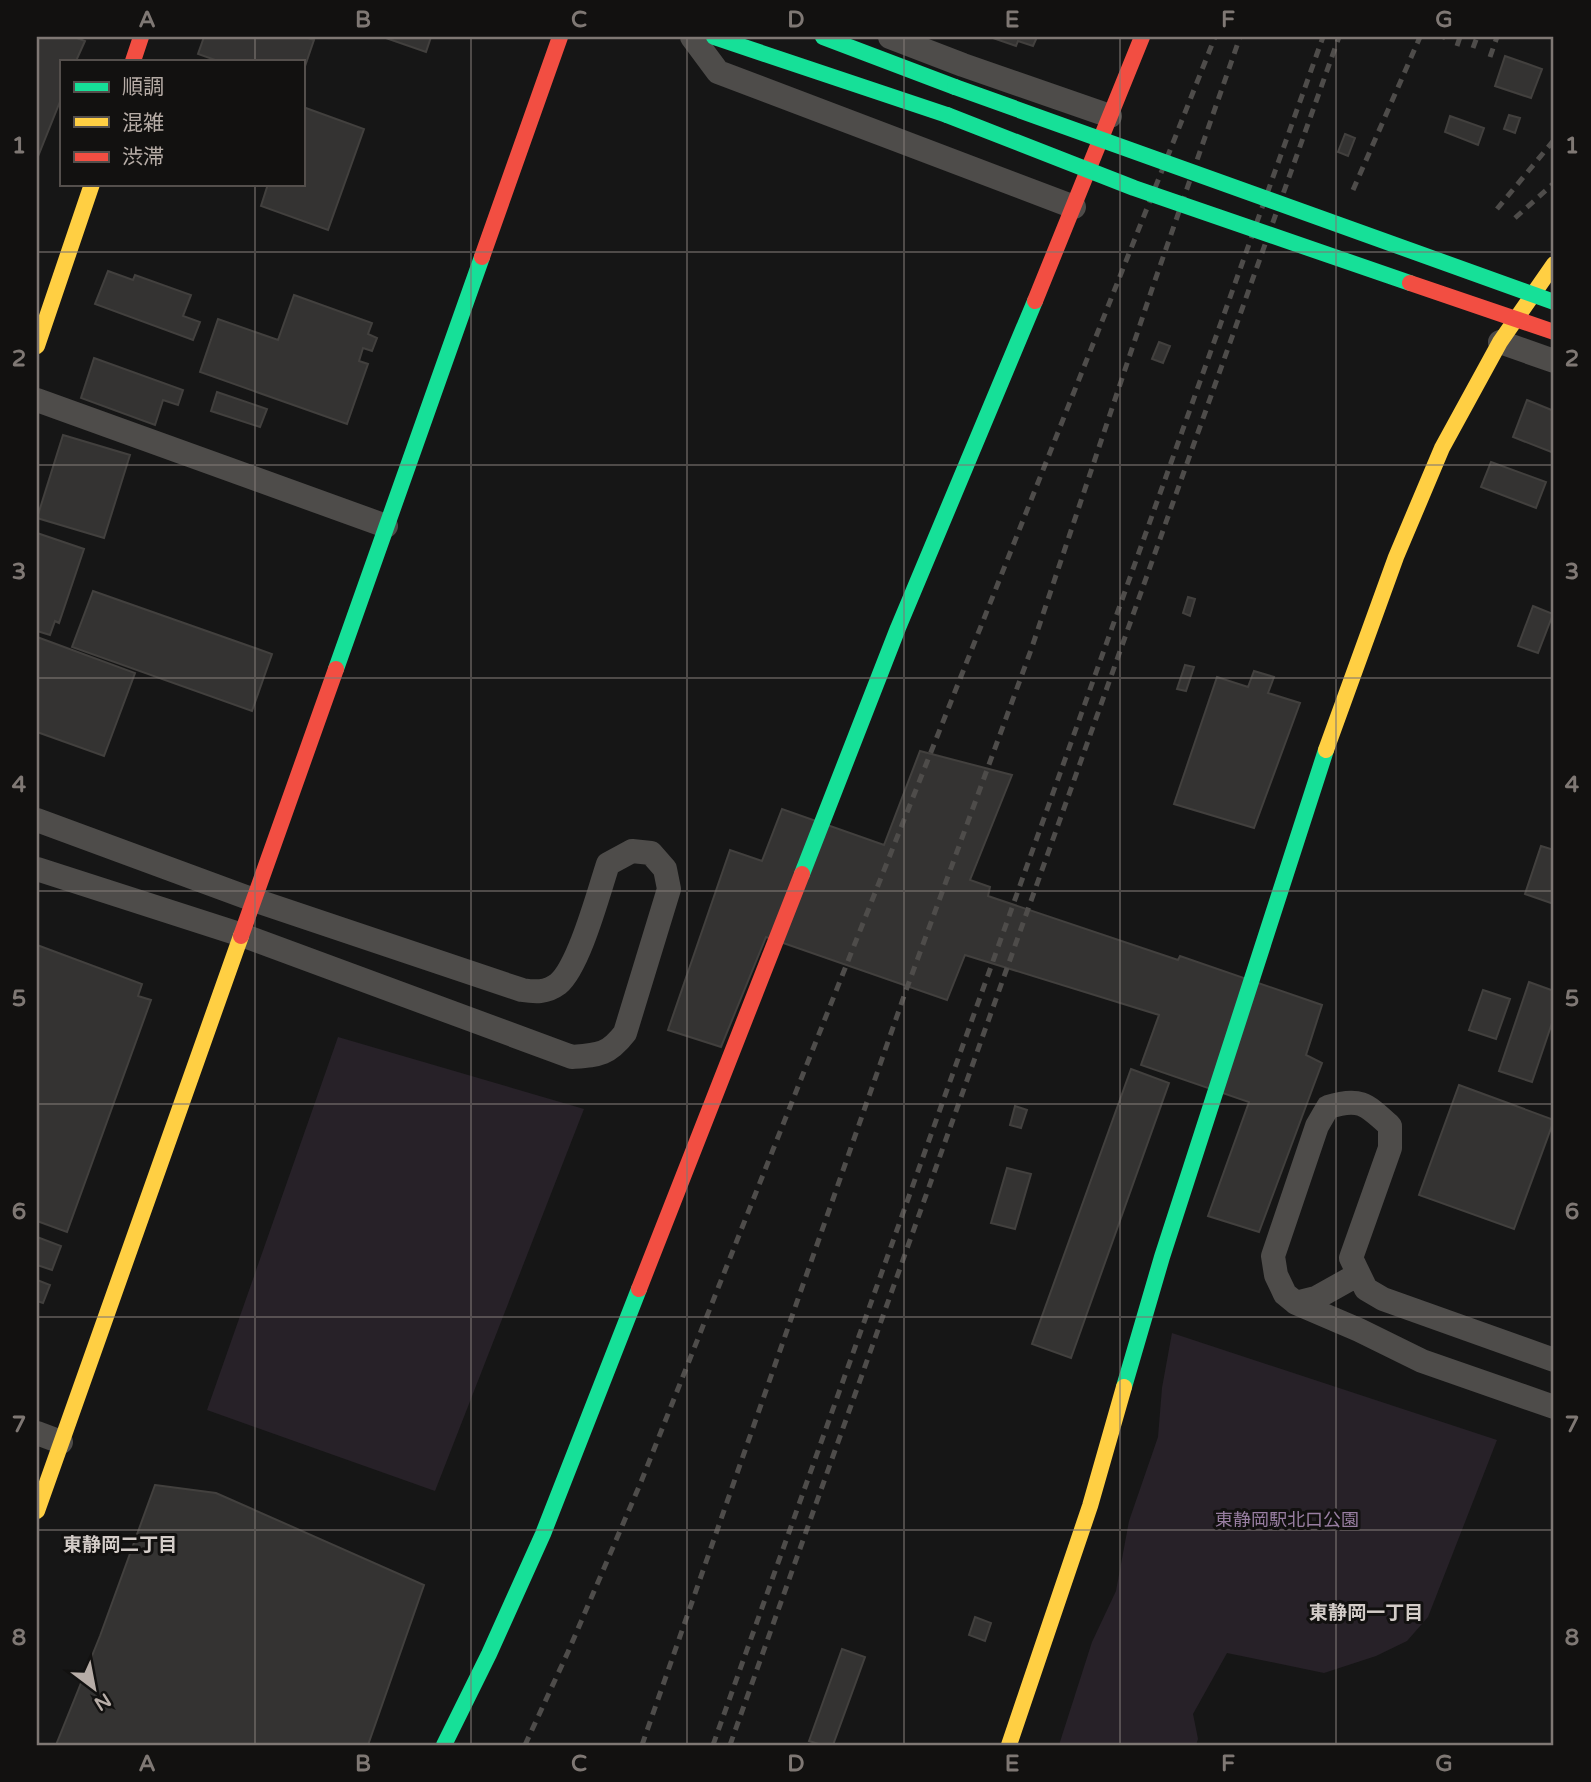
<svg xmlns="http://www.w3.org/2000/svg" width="1591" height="1782" font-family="'Varela Round','Noto Sans JP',sans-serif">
<rect width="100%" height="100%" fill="#161616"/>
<path fill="#272128" d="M 338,1037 L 584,1109 L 435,1491 L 207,1410 Z
M 1172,1333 L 1497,1440 L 1428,1617 L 1407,1641 L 1376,1656 L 1324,1673 L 1227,1653 L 1193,1714 L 1198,1739 L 1196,1745 L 1059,1745 L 1092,1642 L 1116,1591 L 1129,1521 L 1158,1437 L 1162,1388 Z"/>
<path fill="#343332" stroke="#42403e" stroke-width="2" d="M 37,37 L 74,37 L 85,41 L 76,61 L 61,61 L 61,99 L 37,159 Z
M 204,37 L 305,37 L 314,40 L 303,72 L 303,61 L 218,61 L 198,54 Z
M 383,37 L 431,37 L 426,52 Z
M 1037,37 L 1033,46 L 1018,41 L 1016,46 L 993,38 Z
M 1505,56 L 1542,69 L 1531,98 L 1495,86 Z
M 303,107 L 364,129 L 328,230 L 261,206 L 268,184 L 303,184 Z
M 1509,115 L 1520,118 L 1515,133 L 1504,129 Z
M 1450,116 L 1484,128 L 1478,145 L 1445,132 Z
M 1345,134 L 1355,138 L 1348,156 L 1338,152 Z
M 108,271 L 133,280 L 135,275 L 191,295 L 183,316 L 200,322 L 193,340 L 95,304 Z
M 294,295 L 372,323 L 368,334 L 377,338 L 372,351 L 363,348 L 359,361 L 368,364 L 347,424 L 200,372 L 218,319 L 278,340 Z
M 1159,342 L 1170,346 L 1163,363 L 1152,359 Z
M 94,358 L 183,390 L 178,405 L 163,400 L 155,425 L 81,398 Z
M 217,392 L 267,409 L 260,427 L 211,411 Z
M 1527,400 L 1554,411 L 1554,453 L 1513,437 Z
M 63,435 L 130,455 L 104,538 L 37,518 Z
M 1491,462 L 1546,482 L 1536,508 L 1481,487 Z
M 37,533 L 84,549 L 59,623 L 55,621 L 50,635 L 37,631 Z
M 93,591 L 272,654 L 252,711 L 72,647 Z
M 1188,597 L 1195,599 L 1190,616 L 1183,613 Z
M 1533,606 L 1553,614 L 1538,653 L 1518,646 Z
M 37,637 L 135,673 L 104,756 L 37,732 Z
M 1185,665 L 1194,667 L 1186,691 L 1177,689 Z
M 1254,671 L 1274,677 L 1268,693 L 1300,703 L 1254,828 L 1174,804 L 1217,677 L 1248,687 Z
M 920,751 L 1012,775 L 970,880 L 990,887 L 988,896 L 1178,960 L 1180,956 L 1322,1005 L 1306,1055 L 1322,1063 L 1259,1232 L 1208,1216 L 1249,1102 L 1141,1065 L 1159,1015 L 965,955 L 947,1000 L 766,937 L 721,1047 L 668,1030 L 730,850 L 762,861 L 782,809 L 884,845 Z
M 1541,846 L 1554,850 L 1554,904 L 1525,894 Z
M 37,945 L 142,984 L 138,996 L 151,1000 L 67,1232 L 37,1221 Z
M 1529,982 L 1554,991 L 1554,1017 L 1532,1082 L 1499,1071 Z
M 1483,990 L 1510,999 L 1496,1039 L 1469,1030 Z
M 1131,1069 L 1169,1083 L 1071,1358 L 1032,1344 Z
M 1459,1085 L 1554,1120 L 1514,1229 L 1419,1195 Z
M 1015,1106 L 1027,1110 L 1021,1128 L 1010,1125 Z
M 1007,1168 L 1031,1174 L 1015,1229 L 991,1223 Z
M 37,1237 L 61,1246 L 52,1270 L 37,1265 Z
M 37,1280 L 50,1285 L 43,1303 L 37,1301 Z
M 155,1485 L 216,1493 L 424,1585 L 368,1745 L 56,1745 L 100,1636 Z
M 975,1617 L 991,1623 L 985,1641 L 969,1635 Z
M 842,1649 L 865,1657 L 833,1745 L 822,1745 L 809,1741 Z"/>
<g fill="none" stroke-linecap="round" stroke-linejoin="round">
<path stroke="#4e4c4a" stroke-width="24" d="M 692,37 L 718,72 L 1074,207
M 890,37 L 963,65 L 1110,116
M 1500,342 L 1554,361
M 37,400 L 386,526
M 37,820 L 254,900 L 522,990 C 535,992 546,993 558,984 C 579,967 599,891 608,864 L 632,851 L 651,853 L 665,869 L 669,889 L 625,1033 C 608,1055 599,1055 572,1057 L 242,935 L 37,869
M 1296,1303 L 1316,1298 L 1357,1275
M 1554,1360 L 1383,1299 L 1366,1289 L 1351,1258 L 1390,1148 L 1390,1126 C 1366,1104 1360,1097 1328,1107 L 1317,1126 L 1273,1256 L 1276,1275 L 1285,1294 L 1296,1303 L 1359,1330 L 1422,1361 L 1554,1407
M 37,1433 L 61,1442"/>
<path stroke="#16e098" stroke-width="16" d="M 714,37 L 947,115
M 823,37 L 955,87
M 336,669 L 482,257
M 802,874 L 898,628 L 1035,301
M 1124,1387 L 1162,1257 L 1326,750
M 444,1745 L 489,1654 L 543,1534 L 639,1289"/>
<path stroke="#ffcf43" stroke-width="16" d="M 37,346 L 92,184
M 1326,750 L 1396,557 L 1442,448 L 1500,342 L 1554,264
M 37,1511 L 241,936
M 1009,1745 L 1090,1506 L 1124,1387"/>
<path stroke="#f24e42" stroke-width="16" d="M 133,61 L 141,37
M 482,257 L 560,37
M 1035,301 L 1142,37
M 241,936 L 336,669
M 639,1289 L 802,874"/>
<path stroke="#4e4c4a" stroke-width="5" stroke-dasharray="9 7" stroke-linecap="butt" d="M 1442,39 L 1443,37
M 1457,46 L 1460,37
M 1473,48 L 1477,37
M 1490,57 L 1497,37
M 1353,190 L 1420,37
M 1497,209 L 1554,140
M 1515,218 L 1554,183
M 525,1745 L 568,1652 L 641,1482 L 1215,37
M 642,1745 L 904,996 L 1031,650 L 1153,286 L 1240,37
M 713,1745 L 1323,37
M 730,1745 L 1339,37"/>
<path stroke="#16e098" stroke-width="16" d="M 955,87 L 1554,302
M 947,115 L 1134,188 L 1410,283"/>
<path stroke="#f24e42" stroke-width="16" d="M 1410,283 L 1554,332"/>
</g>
<path fill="none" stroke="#7f7874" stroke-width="2" stroke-opacity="0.55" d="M 255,37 L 255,61M 471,37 L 471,1745M 687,37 L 687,1745M 904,37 L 904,1745M 1120,37 L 1120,1745M 1336,37 L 1336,1745M 255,184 L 255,1745M 37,252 L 1554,252M 37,465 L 1554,465M 37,678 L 1554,678M 37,891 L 1554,891M 37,1104 L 1554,1104M 37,1317 L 1554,1317M 37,1530 L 1554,1530"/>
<g text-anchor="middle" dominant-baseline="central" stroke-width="6" stroke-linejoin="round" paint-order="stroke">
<g font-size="18" fill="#987ea1" stroke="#121110">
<text x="1287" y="1520">東静岡駅北口公園</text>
</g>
<g font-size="19" font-weight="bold" fill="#d3ccc8" stroke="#121110">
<text x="120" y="1545">東静岡二丁目</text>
<text x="1366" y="1613">東静岡一丁目</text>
</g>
</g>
<rect width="1591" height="1782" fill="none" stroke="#121110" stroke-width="77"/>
<rect x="60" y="60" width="245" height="126" fill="#121110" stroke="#544f4c" stroke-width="2"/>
<rect x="74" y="82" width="35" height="10" fill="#16e098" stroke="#544f4c" stroke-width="2"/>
<text x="122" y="94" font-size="21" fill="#b7ada7">順調</text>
<rect x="74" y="117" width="35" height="10" fill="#ffcf43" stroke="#544f4c" stroke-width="2"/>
<text x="122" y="130" font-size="21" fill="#b7ada7">混雑</text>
<rect x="74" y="152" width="35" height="10" fill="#f24e42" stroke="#544f4c" stroke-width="2"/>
<text x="122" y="164" font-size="21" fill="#b7ada7">渋滞</text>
<g transform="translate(94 1688) rotate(148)" stroke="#121110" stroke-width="5" paint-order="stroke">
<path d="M0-5L12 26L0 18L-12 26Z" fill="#b7ada7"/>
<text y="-10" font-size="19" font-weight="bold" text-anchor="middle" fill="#b7ada7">N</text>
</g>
<rect x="38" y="38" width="1514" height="1706" fill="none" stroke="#7f7874" stroke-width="2.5"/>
<g font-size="23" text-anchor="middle" font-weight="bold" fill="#7f7874">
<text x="147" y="27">A</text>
<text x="363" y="27">B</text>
<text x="579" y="27">C</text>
<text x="796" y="27">D</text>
<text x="1012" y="27">E</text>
<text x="1228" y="27">F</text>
<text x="1444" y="27">G</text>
<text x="19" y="153">1</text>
<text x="1572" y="153">1</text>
<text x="19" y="366">2</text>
<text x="1572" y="366">2</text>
<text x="19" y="579">3</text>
<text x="1572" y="579">3</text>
<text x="19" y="792">4</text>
<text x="1572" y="792">4</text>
<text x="19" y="1006">5</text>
<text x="1572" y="1006">5</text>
<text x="19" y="1219">6</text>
<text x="1572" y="1219">6</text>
<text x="19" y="1432">7</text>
<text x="1572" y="1432">7</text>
<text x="19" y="1645">8</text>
<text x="1572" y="1645">8</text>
<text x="147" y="1771">A</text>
<text x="363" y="1771">B</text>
<text x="579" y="1771">C</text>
<text x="796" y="1771">D</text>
<text x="1012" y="1771">E</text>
<text x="1228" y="1771">F</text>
<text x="1444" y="1771">G</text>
</g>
</svg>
